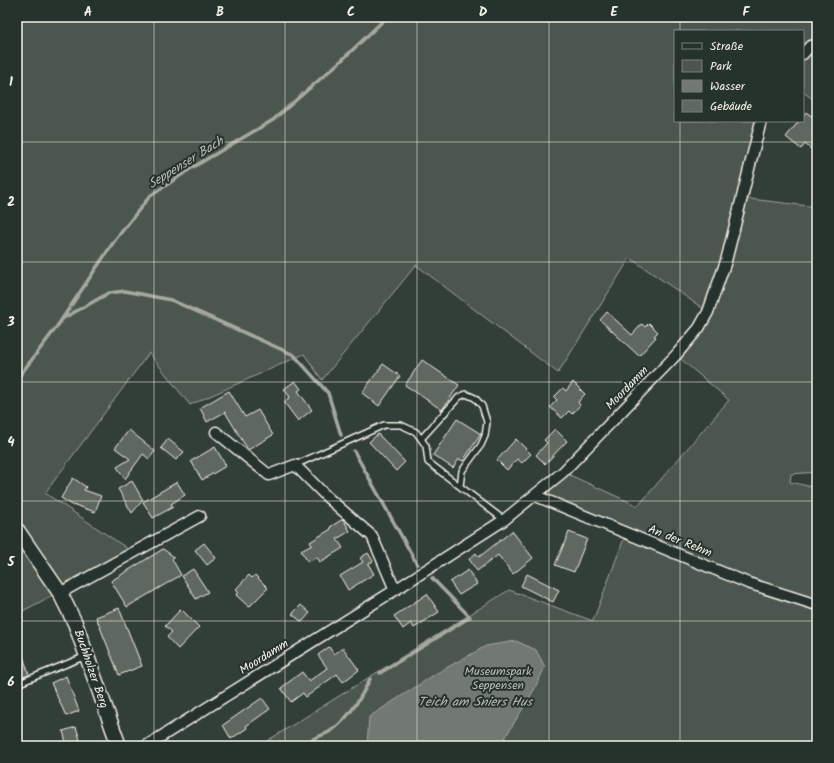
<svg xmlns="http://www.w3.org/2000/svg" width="834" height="763" font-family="Kalam,sans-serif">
<rect width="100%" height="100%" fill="#323e38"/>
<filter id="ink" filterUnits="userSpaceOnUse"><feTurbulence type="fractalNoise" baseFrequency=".025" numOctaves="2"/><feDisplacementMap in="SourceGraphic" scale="8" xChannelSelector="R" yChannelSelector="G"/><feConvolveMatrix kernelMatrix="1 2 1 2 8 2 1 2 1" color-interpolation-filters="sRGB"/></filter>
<g filter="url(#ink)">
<path fill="#4c564f" stroke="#a0a49c" d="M 17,17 L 817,17 L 817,102 L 803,92 L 803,31 L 675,31 L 675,121 L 761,121 L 742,198 L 817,207 L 817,472 L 791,474 L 790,482 L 817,488 L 817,746 L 259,746 L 509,590 L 593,621 L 626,533 L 536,496 L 563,472 L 638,506 L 729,400 L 676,355 L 708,312 L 630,258 L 558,373 L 416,265 L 322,380 L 304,354 L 190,405 L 149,353 L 45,493 L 134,553 L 17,614 Z"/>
<path fill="#727972" stroke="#a6a9a1" d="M 516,641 L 536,650 L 545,667 L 534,690 L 500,746 L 367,746 L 369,717 L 437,673 L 486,646 Z"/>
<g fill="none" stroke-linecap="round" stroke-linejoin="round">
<path stroke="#a6a9a1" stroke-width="3.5" d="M 62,319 L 109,293 L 125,291 L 171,300 L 294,355 L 328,393 L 341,435
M 17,379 L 56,328 L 115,240 L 150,196 L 190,169 L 273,120 L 342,60 L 387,17
M 354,451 L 417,564
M 380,673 L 470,617 L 432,578
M 305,746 C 311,737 320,737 329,732 C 347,721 361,698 370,679"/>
</g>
<path fill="#5f6861" stroke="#f4f1e8" d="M 806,112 L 817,120 L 817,127 L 812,134 L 817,138 L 817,143 L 812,150 L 805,144 L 801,149 L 786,137 L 799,121 L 803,121 L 803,116 Z
M 607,312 L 632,335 L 642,324 L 645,327 L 649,323 L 658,332 L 654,336 L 656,337 L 639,356 L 600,320 Z
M 422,360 L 459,385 L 442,410 L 405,385 Z
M 383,364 L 400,376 L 379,406 L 362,393 Z
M 295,381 L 301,389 L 298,391 L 312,410 L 298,421 L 284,402 L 290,397 L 284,389 Z
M 573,382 L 585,394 L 578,402 L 580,405 L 572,414 L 569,411 L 562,418 L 550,407 L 557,400 L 554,397 L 563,388 L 566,391 Z
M 229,391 L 245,417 L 258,410 L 273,435 L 248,450 L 225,412 L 207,422 L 200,408 Z
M 457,419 L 481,434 L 463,461 L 459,459 L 453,468 L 433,455 Z
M 555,429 L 567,441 L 545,464 L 536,455 L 547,443 L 544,440 Z
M 129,430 L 155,451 L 149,459 L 143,454 L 125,479 L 117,467 L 130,459 L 115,448 Z
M 378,434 L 405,462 L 396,471 L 369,442 Z
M 168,439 L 184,452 L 176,460 L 161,448 Z
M 516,439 L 531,454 L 522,463 L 517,459 L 507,470 L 497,460 Z
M 215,447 L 226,466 L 202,480 L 191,461 Z
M 73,478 L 86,487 L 84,490 L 101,496 L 95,512 L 75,505 L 74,506 L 61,498 Z
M 132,481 L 143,500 L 132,513 L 118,489 Z
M 177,482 L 185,495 L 171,504 L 173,507 L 153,518 L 143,502 Z
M 343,519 L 350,531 L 337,539 L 343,548 L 320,562 L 317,557 L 308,562 L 301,551 L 312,545 L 310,542 L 331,529 L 330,527 Z
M 512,531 L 533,558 L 513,574 L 498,555 L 477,571 L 469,559 L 476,553 L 479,557 Z
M 569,532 L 587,539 L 574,572 L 555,565 Z
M 204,543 L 216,558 L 207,565 L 195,550 Z
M 163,549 L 174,557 L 172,559 L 181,575 L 127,607 L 111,581 Z
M 368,553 L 373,561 L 368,564 L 374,574 L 348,590 L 340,576 L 363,562 L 360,558 Z
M 193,569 L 208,592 L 196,599 L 182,576 Z
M 468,570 L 477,584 L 459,595 L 450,582 Z
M 527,574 L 559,590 L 553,602 L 521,586 Z
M 249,575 L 252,578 L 255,575 L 268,588 L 249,607 L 236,595 L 239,592 L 236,589 Z
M 427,594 L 439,612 L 414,628 L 411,623 L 403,629 L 394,616 Z
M 301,605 L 310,613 L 302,622 L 292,614 Z
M 119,608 L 142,666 L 119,675 L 96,617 Z
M 181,609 L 199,627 L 178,649 L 167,637 L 172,632 L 165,626 Z
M 17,643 L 19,643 L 29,675 L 17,679 Z
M 329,647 L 334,654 L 343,648 L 359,670 L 343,682 L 337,674 L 306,697 L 303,693 L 291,702 L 281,688 L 302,672 L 309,681 L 327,668 L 318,655 Z
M 66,676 L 79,711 L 66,716 L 51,683 Z
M 262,698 L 270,709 L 246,726 L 247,728 L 231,739 L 223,725 Z
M 76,727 L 82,746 L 67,746 L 63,731 Z"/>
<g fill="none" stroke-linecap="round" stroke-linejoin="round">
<g stroke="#f4f1e8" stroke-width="8">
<path id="lane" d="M 810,46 L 817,39
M 421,439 L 459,397 L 466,394 L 475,398 L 482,406 L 487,422 L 485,436 L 481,445 L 462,471 L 460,486
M 295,465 L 384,425 L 401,425 L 416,432 L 426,446 L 428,462 L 504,520
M 17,684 L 86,656"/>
</g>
<g stroke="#f4f1e8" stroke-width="13">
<path id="street" d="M 803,54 L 810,46
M 216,432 L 269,475 L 295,465 L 327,497 L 372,536 L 395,590
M 536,496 L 748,583 L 817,605
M 60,593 L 200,516
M 146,746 L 395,590 L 504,520 L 563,472 L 676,355 L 699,328 L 708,312 L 726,261 L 761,121"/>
</g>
<g stroke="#f4f1e8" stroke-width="17">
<path id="secondary" d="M 17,530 L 60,593 L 75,623 L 119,746"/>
</g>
<use href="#lane" stroke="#26332d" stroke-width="5"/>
<use href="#street" stroke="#26332d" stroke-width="10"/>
<use href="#secondary" stroke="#26332d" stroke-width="14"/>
</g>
</g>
<path fill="none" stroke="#f4f1e8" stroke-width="1" stroke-opacity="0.55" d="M 154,17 L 154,746M 285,17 L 285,746M 417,17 L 417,746M 549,17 L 549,746M 680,17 L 680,31M 680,121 L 680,746M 17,142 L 817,142M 17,262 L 817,262M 17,382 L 817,382M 17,501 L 817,501M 17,621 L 817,621"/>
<g text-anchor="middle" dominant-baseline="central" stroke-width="4" stroke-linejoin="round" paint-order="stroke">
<g font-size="12" fill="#f4f1e8" stroke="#26332d">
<text transform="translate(627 388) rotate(-46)">Moordamm</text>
<text transform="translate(680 541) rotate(22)">An der Rehm</text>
<text transform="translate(264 657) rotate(-32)">Moordamm</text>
<text transform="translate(91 669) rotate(71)">Buchholzer Berg</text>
</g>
<g font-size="12" fill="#b9bbb2" stroke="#26332d">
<text x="498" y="671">Museumspark<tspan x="498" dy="14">Seppensen</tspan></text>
</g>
<g font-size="13" font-style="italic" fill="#babbb3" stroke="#26332d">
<text transform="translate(186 163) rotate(-32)">Seppenser Bach</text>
<text x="475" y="702">Teich am Sniers Hus</text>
</g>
</g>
<rect width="834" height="763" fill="none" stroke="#26332d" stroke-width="44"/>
<rect x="674" y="30" width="130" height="92" fill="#26332d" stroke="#787f78"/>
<rect x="682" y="43" width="20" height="6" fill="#26332d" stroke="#787f78"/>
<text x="710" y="50" font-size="12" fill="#f4f1e8">Straße</text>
<rect x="682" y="60" width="20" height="12" fill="#4c564f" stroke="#787f78"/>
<text x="710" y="70" font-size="12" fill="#f4f1e8">Park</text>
<rect x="682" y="80" width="20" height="12" fill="#727972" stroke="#787f78"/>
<text x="710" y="90" font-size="12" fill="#f4f1e8">Wasser</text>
<rect x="682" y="100" width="20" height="12" fill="#5f6861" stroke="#787f78"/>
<text x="710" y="110" font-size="12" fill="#f4f1e8">Gebäude</text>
<rect x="22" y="22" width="790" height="719" fill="none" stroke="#f4f1e8" stroke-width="1.5"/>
<g font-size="13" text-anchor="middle" font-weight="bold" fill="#f4f1e8">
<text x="88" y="16">A</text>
<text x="220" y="16">B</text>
<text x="351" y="16">C</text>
<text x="483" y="16">D</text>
<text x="614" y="16">E</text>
<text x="746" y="16">F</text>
<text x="11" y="86">1</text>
<text x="11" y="206">2</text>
<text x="11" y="326">3</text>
<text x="11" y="446">4</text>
<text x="11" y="566">5</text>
<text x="11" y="686">6</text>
</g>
</svg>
